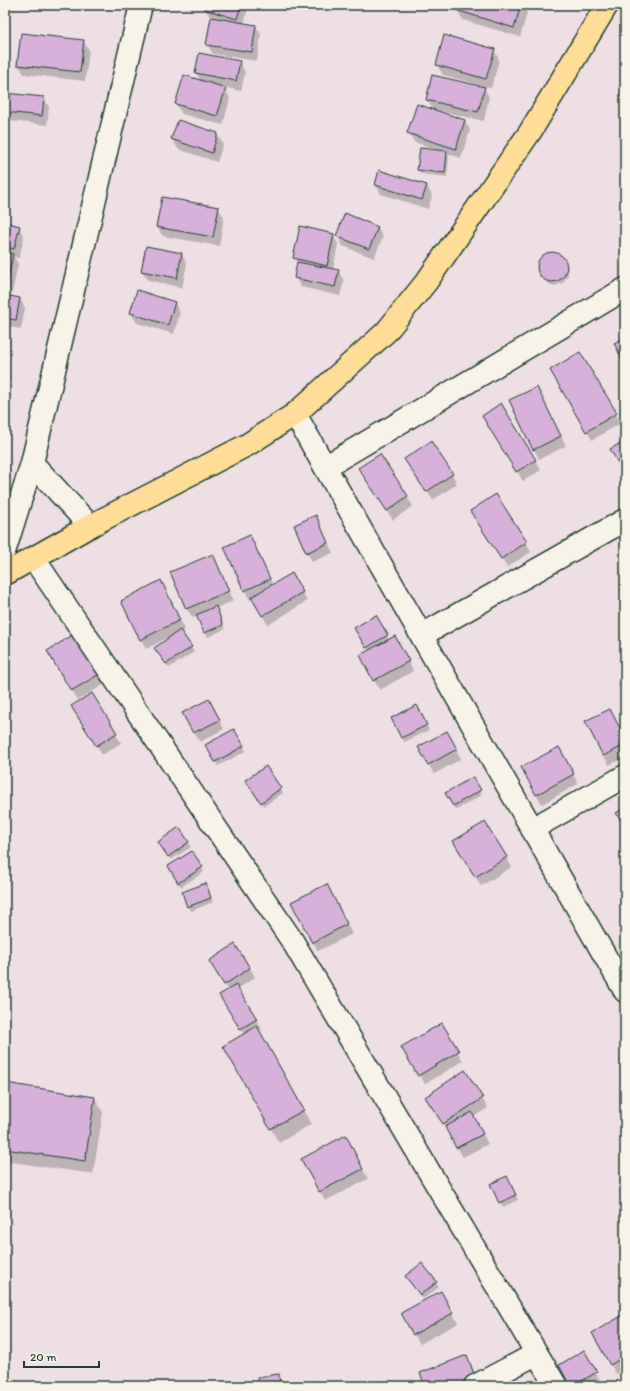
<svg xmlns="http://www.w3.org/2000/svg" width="630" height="1391" font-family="Itim,sans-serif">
<rect width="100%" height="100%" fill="#eddfe4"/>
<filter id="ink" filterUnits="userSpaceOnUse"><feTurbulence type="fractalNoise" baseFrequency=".025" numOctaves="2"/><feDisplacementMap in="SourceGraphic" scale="8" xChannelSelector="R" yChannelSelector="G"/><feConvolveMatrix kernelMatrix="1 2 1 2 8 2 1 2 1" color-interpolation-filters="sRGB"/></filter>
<g filter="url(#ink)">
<path fill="#0003" d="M 206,5 L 246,5 L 248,8 L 244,24 L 256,26 L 261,35 L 257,61 L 213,54 L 207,44 L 211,18 L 205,9 Z
M 459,5 L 522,5 L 527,13 L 520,37 L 463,20 L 457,10 Z
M 83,41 L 89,50 L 85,81 L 24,74 L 18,64 Z
M 494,50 L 499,60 L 491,88 L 443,75 L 437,65 Z
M 239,62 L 245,72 L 241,91 L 224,87 L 230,98 L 223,125 L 182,114 L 176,104 L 201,82 L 196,73 Z
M 484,88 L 489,97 L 484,121 L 436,110 L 436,111 L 465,121 L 470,130 L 461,158 L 447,153 L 449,157 L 447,177 L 421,174 L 418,170 L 439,150 L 414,142 L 409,132 L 434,111 L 427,100 Z
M 44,98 L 49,107 L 47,125 L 10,121 L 5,113 L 5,102 Z
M 217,134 L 223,144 L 217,162 L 178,149 L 172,139 Z
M 376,185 L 427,186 L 432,196 L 428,209 L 381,194 Z
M 218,208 L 224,217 L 219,246 L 163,236 L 157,227 Z
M 5,224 L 19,227 L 24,237 L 19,258 L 14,257 L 18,264 L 12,293 L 5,292 Z
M 377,228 L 383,237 L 374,258 L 343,246 L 337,236 Z
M 333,235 L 338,244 L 333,270 L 338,271 L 344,281 L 340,296 L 301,287 L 295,278 L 298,264 L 295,258 Z
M 549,253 L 553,253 L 561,257 L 568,270 L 568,274 L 564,282 L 555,286 L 551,285 L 544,280 L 539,271 L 538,267 L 541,258 Z
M 182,254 L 187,264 L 182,288 L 148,280 L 142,271 Z
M 138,292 L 175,303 L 180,313 L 174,334 L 137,323 L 131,313 Z
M 5,296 L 20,299 L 25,308 L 21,329 L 5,326 Z
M 580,353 L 621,423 L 592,440 L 551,371 Z
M 537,388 L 566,446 L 539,459 L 534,449 Z
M 489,426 L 535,460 L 541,470 L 523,481 Z
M 380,455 L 413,506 L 393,520 L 365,478 Z
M 411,469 L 452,474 L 457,484 L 433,500 Z
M 315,516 L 333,553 L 312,562 L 307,552 Z
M 477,520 L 526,542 L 531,552 L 507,567 Z
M 255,546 L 273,585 L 292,574 L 307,601 L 268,625 L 253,599 L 250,600 L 245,591 L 225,548 Z
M 213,555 L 218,565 L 233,601 L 216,608 L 225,629 L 208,637 L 198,616 L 193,618 L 187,609 L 172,573 Z
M 166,591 L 185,630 L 181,632 L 194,652 L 169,668 L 158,652 L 168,639 L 167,638 L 146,649 L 141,639 Z
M 375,616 L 389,640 L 400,646 L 413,671 L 380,690 L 374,680 L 369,651 L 355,629 Z
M 79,633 L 108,682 L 78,700 L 48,651 Z
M 92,694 L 121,743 L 102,755 L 78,715 Z
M 416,706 L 429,730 L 404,742 L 402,737 Z
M 214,710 L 224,729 L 200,742 L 183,714 Z
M 586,722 L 625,739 L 625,758 L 609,765 Z
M 234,730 L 246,751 L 218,766 L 206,746 Z
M 452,741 L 461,759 L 434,774 L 429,765 Z
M 564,757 L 578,784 L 542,804 L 536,794 Z
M 266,767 L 283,793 L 264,806 L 249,785 Z
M 473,778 L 482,795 L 456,810 L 446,793 Z
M 485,823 L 512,867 L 481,886 L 460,851 Z
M 188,842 L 191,847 L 171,860 L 162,847 Z
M 192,852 L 204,872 L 181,887 L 169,866 Z
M 205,884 L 213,902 L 191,911 L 188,906 Z
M 332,894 L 352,934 L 318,951 L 313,942 Z
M 250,968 L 255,977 L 238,989 L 262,1029 L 258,1031 L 311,1124 L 279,1143 L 224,1046 L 244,1035 L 221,995 L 228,991 L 216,970 Z
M 441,1024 L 463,1061 L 425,1084 L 403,1048 Z
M 465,1072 L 488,1108 L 473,1117 L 488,1144 L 463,1157 L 449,1133 L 432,1106 Z
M 5,1084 L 95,1098 L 103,1112 L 93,1174 L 5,1161 Z
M 351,1146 L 368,1179 L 325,1201 L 303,1159 Z
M 509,1182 L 518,1200 L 503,1207 L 491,1184 Z
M 409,1281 L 436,1283 L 439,1287 L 423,1299 Z
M 441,1292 L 458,1323 L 420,1344 L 402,1314 Z
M 625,1315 L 625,1369 L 616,1374 L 593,1334 Z
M 584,1352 L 601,1382 L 594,1386 L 571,1386 Z
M 466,1357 L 472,1366 L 479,1386 L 426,1386 Z
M 278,1375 L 284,1386 L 259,1386 Z"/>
<path fill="#d7b1d9" stroke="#1f3d34" d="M 205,5 L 241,5 L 237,19 L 204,9 Z
M 457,5 L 521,5 L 514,28 L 456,10 Z
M 211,17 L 256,25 L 252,52 L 206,45 Z
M 21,33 L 84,40 L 80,72 L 17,65 Z
M 444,35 L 495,49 L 486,79 L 436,65 Z
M 199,53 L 240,61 L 236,81 L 195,73 Z
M 184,75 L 226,88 L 217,116 L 175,104 Z
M 432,75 L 485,87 L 478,112 L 426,100 Z
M 5,93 L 44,97 L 42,116 L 5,112 Z
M 417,104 L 465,120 L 456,149 L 407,133 Z
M 178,120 L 218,133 L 212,153 L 171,139 Z
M 420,148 L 447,151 L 445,173 L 417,170 Z
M 379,170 L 427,185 L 422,200 L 375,185 Z
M 162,197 L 219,207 L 213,237 L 156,227 Z
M 345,213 L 378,227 L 369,249 L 336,236 Z
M 5,222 L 20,226 L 14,249 L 5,247 Z
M 300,226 L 334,234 L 327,266 L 293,258 Z
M 146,246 L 182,253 L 177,278 L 141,271 Z
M 5,252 L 13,254 L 7,284 L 5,284 Z
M537 267a15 15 0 1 1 30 0a15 15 0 1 1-30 0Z
M 297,262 L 339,270 L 335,287 L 294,278 Z
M 137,290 L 175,302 L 168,325 L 130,313 Z
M 5,295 L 20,298 L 16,320 L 5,318 Z
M 625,337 L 625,365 L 614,343 Z
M 580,352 L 617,413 L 586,432 L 550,370 Z
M 537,387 L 561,436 L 533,450 L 509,400 Z
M 501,403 L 536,460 L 516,472 L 482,416 Z
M 431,441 L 453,474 L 426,492 L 404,459 Z
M 625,441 L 625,475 L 610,449 Z
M 380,454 L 408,496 L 387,511 L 358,468 Z
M 496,494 L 527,542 L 501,559 L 470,511 Z
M 316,515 L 328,543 L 306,553 L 294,525 Z
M 250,535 L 270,579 L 244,591 L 224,547 Z
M 213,554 L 229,591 L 186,609 L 170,572 Z
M 292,573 L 303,592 L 262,616 L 251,597 Z
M 161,580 L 180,620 L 140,640 L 121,601 Z
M 216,606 L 223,625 L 204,633 L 196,615 Z
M 376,615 L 388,635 L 366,648 L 354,628 Z
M 180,630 L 192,647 L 166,664 L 154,648 Z
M 79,631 L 103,672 L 71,691 L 47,651 Z
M 395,636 L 409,661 L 373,681 L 360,655 Z
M 625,682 L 625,699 L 619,685 Z
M 92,693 L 117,733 L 96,746 L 71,706 Z
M 209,699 L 220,720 L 193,733 L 182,713 Z
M 417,705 L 427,725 L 401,738 L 391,718 Z
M 610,709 L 625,738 L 625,745 L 603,756 L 585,721 Z
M 234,729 L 244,746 L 215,762 L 205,745 Z
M 447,731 L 457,749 L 428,765 L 418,747 Z
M 559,747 L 574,774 L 536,795 L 521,767 Z
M 266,766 L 281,788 L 261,803 L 245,780 Z
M 473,777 L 481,790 L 453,806 L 445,793 Z
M 625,808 L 625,828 L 616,813 Z
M 485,822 L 507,857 L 475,877 L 453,841 Z
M 179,827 L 189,842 L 168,857 L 158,842 Z
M 192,851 L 203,867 L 178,883 L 168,866 Z
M 206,883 L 211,898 L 187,907 L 182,892 Z
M 327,884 L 347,924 L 312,943 L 291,902 Z
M 235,944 L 250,968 L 224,985 L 209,961 Z
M 236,985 L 257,1019 L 240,1029 L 219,995 Z
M 442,1023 L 459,1051 L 418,1076 L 401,1047 Z
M 257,1026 L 304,1110 L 270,1129 L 223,1046 Z
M 465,1070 L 483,1098 L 443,1124 L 425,1097 Z
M 5,1083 L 95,1097 L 85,1161 L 5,1149 Z
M 472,1112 L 483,1134 L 456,1148 L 445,1127 Z
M 346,1135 L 363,1169 L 319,1192 L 301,1159 Z
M 507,1176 L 516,1195 L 499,1203 L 490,1184 Z
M 422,1263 L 437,1282 L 420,1295 L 405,1276 Z
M 441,1291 L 453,1313 L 413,1335 L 401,1313 Z
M 625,1314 L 625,1356 L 610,1365 L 592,1333 Z
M 584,1350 L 597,1372 L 573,1386 L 570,1386 L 559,1365 Z
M 467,1355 L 476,1380 L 459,1386 L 425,1386 L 420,1373 Z
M 279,1374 L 280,1386 L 258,1386 L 257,1377 Z
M 625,1378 L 625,1386 L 612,1386 Z"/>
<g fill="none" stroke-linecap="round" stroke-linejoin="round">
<g stroke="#1f3d34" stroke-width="25">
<path id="minor" d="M 295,414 L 325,467 L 625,289
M 325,467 L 625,991
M 34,559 L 293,942 L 556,1386
M 422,635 L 625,520
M 532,829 L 625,776
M 475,1386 L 536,1354"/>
</g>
<g stroke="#1f3d34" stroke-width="25">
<path id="secondary" d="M 32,463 L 90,526
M 5,549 L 32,463 L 141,5"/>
</g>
<g stroke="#1f3d34" stroke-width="25">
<path id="trunk" d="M 5,574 L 90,526 L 247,445 L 295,414 L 386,332 L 427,281 L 530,132 L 607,5"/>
</g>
<use href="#minor" stroke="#f7f3e8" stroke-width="22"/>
<use href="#secondary" stroke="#f7f3e8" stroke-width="22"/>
<use href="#trunk" stroke="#fedd96" stroke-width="22"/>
</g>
</g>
<rect width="630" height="1391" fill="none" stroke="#f7f3e8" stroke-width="20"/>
<rect x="10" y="10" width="610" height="1371" fill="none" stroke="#1f3d34" stroke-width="1.5" filter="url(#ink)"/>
<path d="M24 1361v6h75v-6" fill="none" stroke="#1f3d34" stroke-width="2"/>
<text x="30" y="1361" font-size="12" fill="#1f3d34" stroke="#f7f3e8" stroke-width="3" paint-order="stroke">20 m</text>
</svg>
